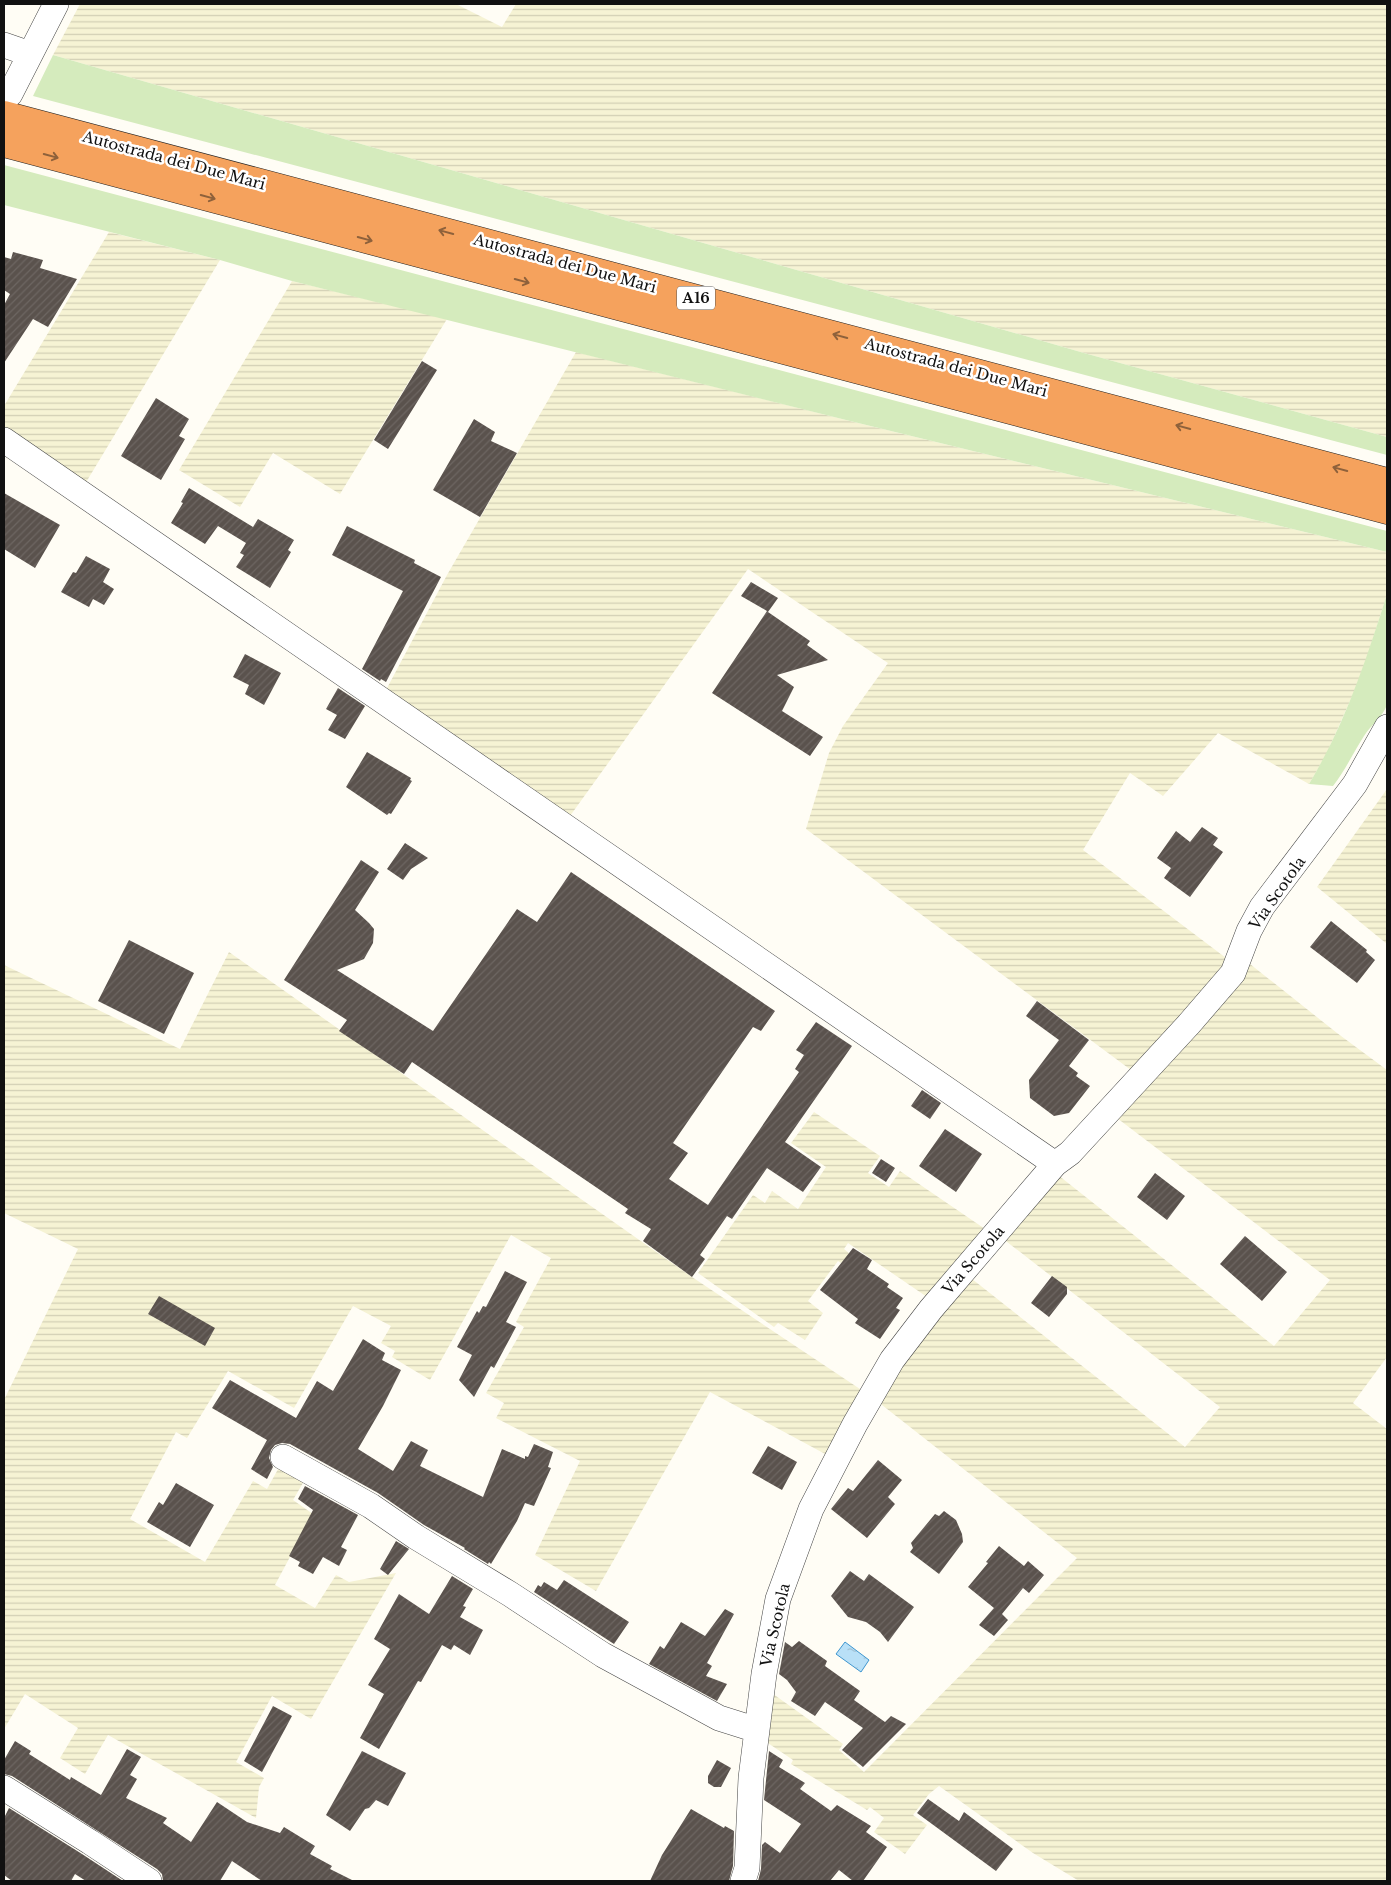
<svg xmlns="http://www.w3.org/2000/svg" width="1391" height="1885" font-family="'Libre Baskerville',serif">
<defs>
<pattern id="farmland-rules" width="6" height="5" patternUnits="userSpaceOnUse" patternTransform="scale(1.25)"><rect width="6" height="5" fill="#f6f3d4"/><path d="M0 2.5h6" fill="none" stroke="#d2cfb5"/></pattern>
<pattern id="water-ripples" width="26" height="14" patternUnits="userSpaceOnUse" patternTransform="scale(1.25)"><rect width="26" height="14" fill="#b9e0f7"/><path d="M2 4q2-2 4 0t4 0M15 11q2-2 4 0t4 0" fill="none" stroke="#9ebfd3"/></pattern>
<pattern id="building-hatch" width="6" height="6" patternUnits="userSpaceOnUse" patternTransform="scale(1.25)"><rect width="6" height="6" fill="#5a524d"/><path d="M-1 1l2-2M0 6l6-6M5 7l2-2" fill="none" stroke="#6d6662"/></pattern>
</defs>
<rect width="100%" height="100%" fill="#fffdf5"/>
<path fill="url(#farmland-rules)" d="M 80,4 L 456,4 L 502,27 L 516,4 L 1387,4 L 1387,437 L 1084,353 L 53,55 Z
M 109,232 L 220,260 L 85,484 L 4,435 L 4,406 Z
M 292,281 L 447,319 L 340,494 L 273,453 L 240,507 L 179,470 Z
M 576,352 L 850,421 L 1387,552 L 1387,594 L 1362,674 L 1326,755 L 1309,784 L 1218,733 L 1163,796 L 1130,773 L 1083,850 L 1230,961 L 1135,1073 L 806,829 L 829,753 L 843,726 L 888,663 L 748,569 L 570,816 L 386,690 L 447,575 Z
M 1387,789 L 1387,944 L 1317,887 Z
M 229,952 L 692,1277 L 863,1391 L 827,1455 L 710,1392 L 596,1591 L 535,1555 L 580,1461 L 496,1418 L 504,1403 L 486,1393 L 524,1327 L 516,1322 L 551,1258 L 511,1235 L 430,1380 L 392,1357 L 395,1351 L 381,1343 L 391,1326 L 353,1306 L 294,1408 L 228,1371 L 187,1438 L 176,1432 L 130,1519 L 205,1562 L 253,1481 L 267,1489 L 282,1462 L 307,1476 L 293,1500 L 313,1514 L 275,1585 L 315,1608 L 336,1575 L 349,1582 L 396,1573 L 311,1719 L 272,1696 L 236,1762 L 264,1778 L 259,1787 L 256,1818 L 108,1735 L 85,1774 L 60,1758 L 78,1728 L 25,1694 L 4,1729 L 4,1400 L 78,1249 L 4,1213 L 4,965 L 180,1049 Z
M 1250,964 L 1337,1033 L 1387,1070 L 1387,1357 L 1353,1403 L 1387,1429 L 1387,1881 L 1079,1881 L 1033,1853 L 939,1786 L 929,1794 L 913,1815 L 927,1825 L 905,1854 L 874,1832 L 884,1818 L 870,1807 L 867,1810 L 791,1764 L 793,1760 L 762,1739 L 769,1691 L 843,1744 L 839,1750 L 864,1772 L 1077,1558 L 882,1405 L 879,1396 L 967,1275 L 1185,1447 L 1220,1407 L 1002,1238 L 1058,1175 L 1274,1346 L 1330,1280 L 1113,1115 Z
M 814,1112 L 880,1156 L 868,1173 L 889,1187 L 900,1171 L 988,1231 L 930,1299 L 848,1243 L 844,1249 L 850,1254 L 841,1263 L 838,1261 L 808,1301 L 823,1313 L 805,1340 L 778,1323 L 774,1327 L 698,1273 L 753,1195 L 765,1203 L 772,1191 L 798,1209 L 826,1167 L 791,1143 Z"/>
<path fill="#d5ebbd" d="M 53,55 L 1084,353 L 1387,437 L 1387,455 L 33,96 Z
M 4,165 L 1387,531 L 1387,552 L 850,421 L 292,281 L 220,260 L 4,205 Z
M 1387,594 L 1387,705 C 1382,718 1371,725 1364,736 C 1353,753 1345,771 1333,786 L 1309,784 C 1345,724 1366,661 1387,594 Z"/>
<path fill="url(#water-ripples)" stroke="#3f96cf" d="M 845,1642 L 869,1660 L 861,1672 L 836,1654 Z"/>
<path fill="url(#building-hatch)" d="M 13,252 L 43,260 L 40,268 L 77,279 L 48,327 L 33,319 L 4,363 L 4,305 L 10,294 L 4,290 L 4,257 L 11,259 Z
M 422,361 L 437,370 L 388,449 L 374,440 Z
M 156,398 L 189,419 L 179,436 L 185,439 L 161,480 L 121,456 Z
M 474,419 L 495,432 L 491,441 L 517,453 L 480,517 L 433,490 Z
M 189,488 L 253,527 L 258,519 L 294,540 L 288,550 L 291,552 L 270,588 L 236,567 L 244,555 L 240,553 L 246,543 L 218,526 L 205,544 L 171,523 L 183,503 L 181,502 Z
M 4,493 L 60,525 L 35,568 L 4,549 Z
M 347,526 L 415,560 L 414,563 L 441,577 L 386,682 L 381,679 L 380,681 L 362,669 L 403,591 L 332,555 Z
M 86,556 L 110,569 L 103,582 L 114,589 L 104,605 L 93,599 L 89,607 L 61,592 L 73,572 L 76,573 Z
M 751,582 L 778,598 L 768,612 L 810,641 L 807,645 L 828,660 L 777,675 L 794,687 L 782,711 L 823,737 L 810,756 L 712,693 L 767,611 L 741,596 Z
M 245,654 L 281,673 L 264,705 L 245,694 L 249,685 L 233,677 Z
M 338,688 L 365,706 L 345,739 L 328,730 L 337,715 L 326,709 Z
M 367,752 L 411,778 L 410,780 L 412,781 L 391,814 L 389,813 L 387,815 L 346,787 Z
M 1202,827 L 1218,838 L 1213,845 L 1223,852 L 1190,897 L 1164,878 L 1171,868 L 1157,858 L 1176,831 L 1190,842 Z
M 405,843 L 428,858 L 411,869 L 403,880 L 387,869 Z
M 361,860 L 379,872 L 355,910 L 369,923 L 374,929 L 373,943 L 364,959 L 337,970 L 433,1031 L 517,909 L 537,922 L 571,872 L 775,1011 L 761,1031 L 753,1027 L 673,1143 L 688,1153 L 669,1179 L 708,1205 L 799,1072 L 795,1069 L 804,1055 L 796,1050 L 816,1022 L 852,1046 L 785,1142 L 821,1167 L 803,1192 L 767,1168 L 732,1219 L 727,1216 L 700,1255 L 705,1259 L 692,1277 L 643,1241 L 651,1229 L 625,1213 L 628,1209 L 412,1062 L 404,1074 L 339,1031 L 347,1020 L 284,980 Z
M 1331,921 L 1367,950 L 1366,952 L 1375,960 L 1357,983 L 1310,947 Z
M 129,940 L 194,973 L 164,1034 L 98,1001 Z
M 1037,1001 L 1089,1040 L 1069,1066 L 1078,1073 L 1076,1076 L 1090,1086 L 1069,1113 L 1054,1116 L 1030,1098 L 1029,1080 L 1059,1040 L 1026,1016 Z
M 922,1090 L 941,1103 L 930,1119 L 911,1106 Z
M 945,1129 L 982,1154 L 956,1192 L 919,1166 Z
M 881,1159 L 895,1168 L 886,1182 L 872,1173 Z
M 1155,1173 L 1185,1196 L 1167,1220 L 1137,1197 Z
M 1245,1236 L 1287,1272 L 1262,1301 L 1220,1264 Z
M 853,1248 L 872,1260 L 867,1269 L 889,1284 L 887,1287 L 903,1298 L 896,1308 L 900,1310 L 880,1339 L 855,1323 L 858,1319 L 820,1290 Z
M 505,1271 L 527,1282 L 506,1322 L 516,1327 L 494,1368 L 491,1366 L 474,1397 L 459,1380 L 472,1355 L 457,1347 L 477,1311 L 479,1313 L 483,1306 L 486,1307 Z
M 1052,1276 L 1067,1287 L 1067,1294 L 1049,1317 L 1031,1303 Z
M 159,1296 L 215,1328 L 205,1346 L 148,1314 Z
M 363,1339 L 385,1353 L 382,1360 L 401,1370 L 383,1406 L 358,1449 L 393,1471 L 411,1441 L 428,1450 L 420,1466 L 483,1497 L 502,1449 L 525,1459 L 525,1456 L 528,1457 L 534,1444 L 553,1452 L 548,1467 L 551,1468 L 534,1506 L 525,1503 L 517,1521 L 491,1564 L 489,1562 L 488,1564 L 464,1549 L 465,1548 L 424,1525 L 378,1493 L 290,1444 L 282,1443 L 275,1445 L 271,1450 L 269,1458 L 273,1467 L 267,1479 L 251,1469 L 267,1440 L 212,1408 L 230,1380 L 296,1418 L 317,1381 L 333,1391 Z
M 768,1446 L 797,1462 L 782,1490 L 752,1473 Z
M 878,1460 L 902,1480 L 888,1497 L 895,1504 L 867,1538 L 831,1509 L 848,1488 L 853,1491 Z
M 176,1483 L 214,1505 L 190,1547 L 147,1522 L 159,1502 L 163,1505 Z
M 305,1486 L 358,1515 L 341,1547 L 347,1550 L 339,1566 L 323,1557 L 313,1574 L 298,1566 L 300,1562 L 289,1556 L 313,1510 L 298,1499 Z
M 944,1511 L 956,1520 L 962,1534 L 963,1542 L 939,1574 L 910,1552 L 913,1548 L 911,1543 L 935,1514 L 939,1516 Z
M 396,1541 L 409,1549 L 388,1575 L 380,1569 Z
M 999,1546 L 1024,1566 L 1028,1561 L 1044,1575 L 1029,1593 L 1023,1588 L 1002,1614 L 1008,1620 L 994,1636 L 979,1625 L 994,1608 L 968,1587 L 988,1563 L 986,1562 Z
M 850,1571 L 864,1581 L 869,1574 L 914,1607 L 888,1642 L 880,1632 L 866,1622 L 848,1617 L 831,1596 Z
M 452,1576 L 473,1589 L 463,1606 L 466,1607 L 460,1617 L 483,1630 L 470,1655 L 454,1645 L 451,1650 L 442,1645 L 421,1682 L 418,1681 L 379,1749 L 360,1738 L 384,1694 L 368,1685 L 390,1649 L 374,1639 L 399,1594 L 429,1614 Z
M 564,1580 L 629,1622 L 614,1644 L 534,1592 L 538,1585 L 541,1587 L 544,1582 L 557,1590 Z
M 725,1609 L 734,1614 L 707,1663 L 712,1666 L 706,1676 L 727,1684 L 717,1701 L 649,1664 L 660,1646 L 664,1649 L 681,1622 L 705,1636 Z
M 799,1641 L 827,1661 L 825,1666 L 860,1691 L 854,1700 L 885,1722 L 891,1716 L 906,1724 L 863,1767 L 842,1750 L 863,1728 L 825,1702 L 815,1716 L 791,1701 L 796,1692 L 787,1680 L 779,1674 L 785,1642 L 792,1647 Z
M 273,1706 L 292,1716 L 262,1772 L 244,1761 Z
M 15,1741 L 31,1751 L 29,1754 L 70,1780 L 71,1777 L 101,1795 L 127,1749 L 141,1757 L 130,1775 L 137,1779 L 126,1798 L 167,1818 L 163,1823 L 191,1842 L 217,1802 L 247,1822 L 280,1833 L 284,1827 L 315,1846 L 310,1854 L 332,1866 L 330,1869 L 354,1881 L 262,1881 L 232,1861 L 220,1881 L 163,1881 L 162,1874 L 157,1869 L 12,1776 L 4,1774 L 4,1760 Z
M 362,1751 L 406,1773 L 388,1806 L 376,1800 L 369,1808 L 365,1809 L 350,1831 L 326,1815 Z
M 769,1751 L 783,1760 L 779,1767 L 805,1783 L 800,1789 L 831,1811 L 837,1805 L 871,1826 L 866,1832 L 887,1847 L 863,1881 L 853,1881 L 839,1870 L 830,1881 L 758,1881 L 761,1869 L 762,1845 L 765,1842 L 780,1853 L 801,1824 L 764,1800 Z
M 717,1760 L 731,1768 L 721,1787 L 714,1787 L 708,1783 L 708,1776 Z
M 928,1799 L 959,1821 L 964,1812 L 1013,1849 L 996,1871 L 917,1813 Z
M 9,1808 L 82,1854 L 123,1881 L 86,1881 L 75,1874 L 71,1881 L 12,1881 L 4,1875 L 4,1818 Z
M 691,1809 L 724,1828 L 725,1826 L 734,1831 L 733,1866 L 729,1881 L 650,1881 L 662,1855 Z"/>
<g fill="none" stroke-linecap="round" stroke-linejoin="round">
<g stroke="#444" stroke-width="26">
<path id="minor" d="M 4,45 L 30,54
M 10,94 L 56,4
M 4,440 L 1055,1164
M 283,1457 L 371,1506 L 416,1537 L 510,1594 L 603,1655 L 719,1718 L 757,1730
M 4,1788 L 90,1842 L 149,1881
M 743,1881 L 747,1868 L 751,1778 L 764,1674 L 778,1599 L 811,1509 L 855,1424 L 892,1360 L 931,1309 L 1055,1164 L 1070,1153 L 1189,1024 L 1233,973 L 1249,931 L 1262,907 L 1355,784 L 1387,727"/>
</g>
<g stroke="#222" stroke-width="29">
<path id="motorway" d="M 4,115 L 1387,482
M 4,143 L 1387,510"/>
</g>
<use href="#minor" stroke="#fff" stroke-width="25"/>
<use href="#motorway" stroke="#f5a25d" stroke-width="28"/>
</g>
<defs><path id="oneway-shaft" d="M-6 0H5M1.5-3L5.5 0L1.5 3" fill="none" stroke-width="1.6" stroke-linecap="round" stroke-linejoin="round" transform="scale(1.25)"/></defs>
<g stroke="#8e613b">
<use href="#oneway-shaft" transform="translate(51 156) rotate(15)"/>
<use href="#oneway-shaft" transform="translate(208 197) rotate(15)"/>
<use href="#oneway-shaft" transform="translate(446 232) rotate(-165)"/>
<use href="#oneway-shaft" transform="translate(365 239) rotate(15)"/>
<use href="#oneway-shaft" transform="translate(522 281) rotate(15)"/>
<use href="#oneway-shaft" transform="translate(840 336) rotate(-165)"/>
<use href="#oneway-shaft" transform="translate(1183 427) rotate(-165)"/>
<use href="#oneway-shaft" transform="translate(1340 469) rotate(-165)"/>
</g>
<g text-anchor="middle" dominant-baseline="central" stroke-width="5" stroke-linejoin="round" paint-order="stroke">
<rect fill="#fff" stroke="#585858" stroke-width="1" x="677" y="286.5" width="38" height="23" rx="4"/>
<g font-size="14" font-weight="bold" fill="#111">
<text x="696" y="298">A16</text>
</g>
<g font-size="15" fill="#111" stroke="#fff">
<text transform="translate(174 160) rotate(15)">Autostrada dei Due Mari</text>
<text transform="translate(565 263) rotate(15)">Autostrada dei Due Mari</text>
<text transform="translate(956 367) rotate(15)">Autostrada dei Due Mari</text>
<text transform="translate(1277 893) rotate(-55)">Via Scotola</text>
<text transform="translate(973 1260) rotate(-49)">Via Scotola</text>
<text transform="translate(775 1625) rotate(-77)">Via Scotola</text>
</g>
</g>
<rect width="1391" height="1885" fill="none" stroke="#111111" stroke-width="10"/>
</svg>
